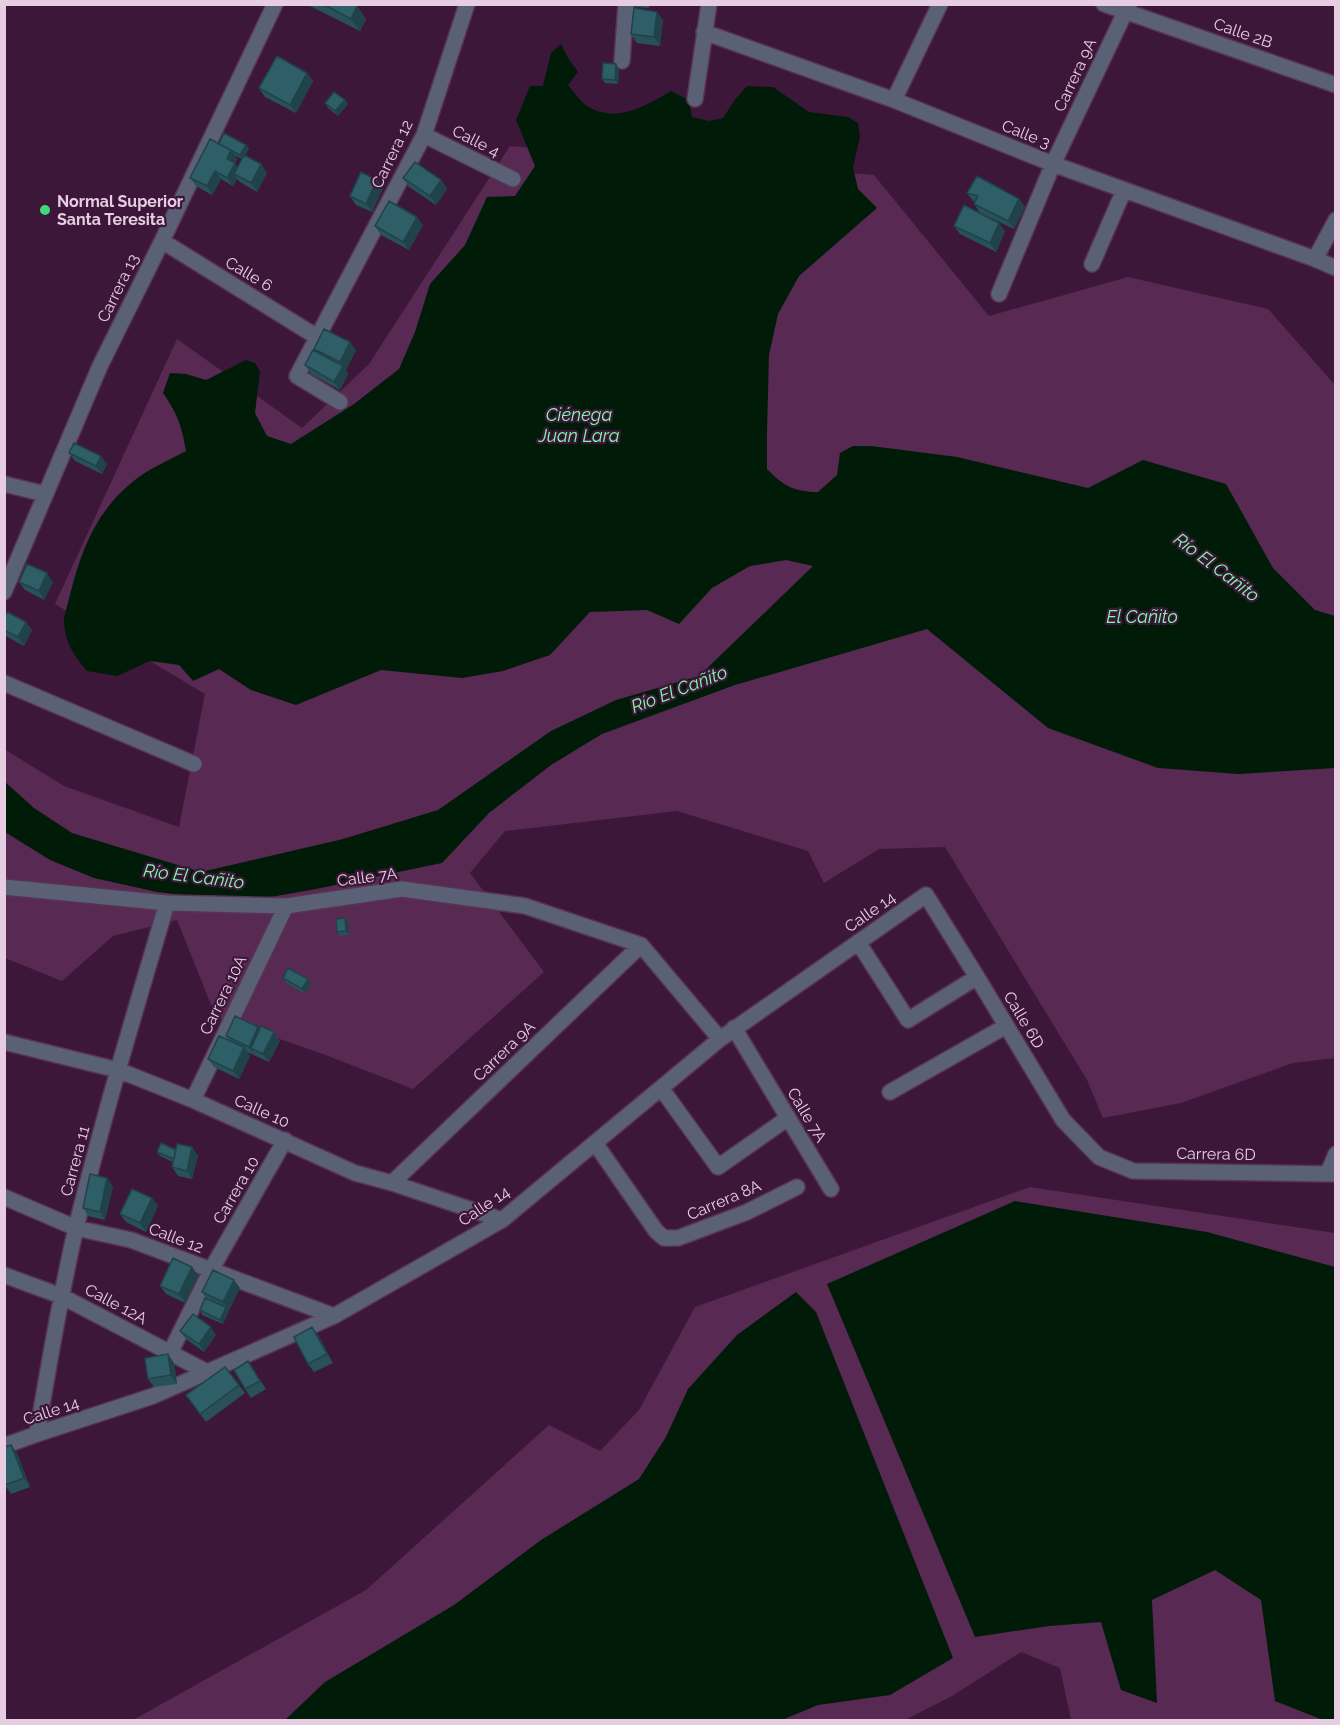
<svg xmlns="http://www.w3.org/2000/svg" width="1340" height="1725" font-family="Raleway,sans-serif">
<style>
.green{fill:#582952}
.water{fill:#001b07}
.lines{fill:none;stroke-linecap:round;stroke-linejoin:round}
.minor-casing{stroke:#583454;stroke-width:18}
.minor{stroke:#5a6176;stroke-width:15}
.wall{fill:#285159;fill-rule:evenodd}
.shaded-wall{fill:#204249}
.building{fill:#2e5e68;stroke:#204249;stroke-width:1.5}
.poi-dot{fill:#42d77b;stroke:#3d1739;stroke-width:2}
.labels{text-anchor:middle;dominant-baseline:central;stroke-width:4.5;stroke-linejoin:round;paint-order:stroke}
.street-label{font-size:16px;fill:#e6cde2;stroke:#3d1739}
.poi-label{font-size:16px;font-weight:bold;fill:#e6cde2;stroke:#3d1739;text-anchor:start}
.water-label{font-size:18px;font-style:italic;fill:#7dfda6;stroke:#3d1739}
</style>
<rect width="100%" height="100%" fill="#3d1739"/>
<path class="green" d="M510,146L874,175L989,316L1128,277L1268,309L1335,385V1058L1293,1063L1181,1103L1103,1118L1087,1080L945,847L879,849L824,883L808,851L677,811L505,831L470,873L544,972L413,1089L323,1054L216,1017L177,920L113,936L62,981L5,958L4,749L64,786L179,827L205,694L55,604L177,339L302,428L369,364Z
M1030,1187L1335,1233V1720H1071L1060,1668L1021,1652L952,1696L905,1720H133L366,1590L549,1425L600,1451L639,1410L695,1307Z"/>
<path class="water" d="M561,44L568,58L578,72L568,85C574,92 580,101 587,106C615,124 646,106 671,91L689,100L692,117L709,121L723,118L734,101L747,86L773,87L809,112L848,117L858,123L860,137L853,167L858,189L877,208L799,276L778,314L769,355L767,432V469C783,486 795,492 818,492L837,475L840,453L853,446H871L957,457L1088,488L1143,460L1226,484L1273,568L1315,610L1335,616V768L1238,774L1158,768L1048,728L927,629L735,685L602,734L551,765L489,813L442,863L316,889L265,898L217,899L157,892L94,878L50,860L5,832L4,781L34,808L72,833L201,872L343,839L438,810L551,731L616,700L699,676L813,566L786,560L750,566L712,588L679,624L647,610L590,612L550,655L503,671L462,678L381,670L296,705L251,690L219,669L193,681L179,665L150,661L117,676L87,671C75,656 65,644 64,622C64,614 68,604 70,595C81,551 95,514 130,484C146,470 167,461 186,451C182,426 177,413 163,393L170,373L186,374L206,380L246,360L255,363L260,371L255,413L267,436L291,444L354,404L399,369L415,332L430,284L465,245L487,197L515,196L535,166L516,120L530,86H543L551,53Z
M1015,1201L1207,1232L1335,1267V1720H1323L1275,1701L1261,1600L1215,1570L1152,1600L1157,1703L1121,1690L1101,1622L1049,1626L975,1637L827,1284Z
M796,1292L816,1312L953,1658L890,1695L818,1705L782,1720H285L325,1682L454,1605L541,1540L639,1479L666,1437L688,1389L737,1335Z"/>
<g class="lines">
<g class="minor-casing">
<path id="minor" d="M1104,4L1336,85
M704,32L894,100L1053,164L1315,259L1336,268
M622,61L626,4
M695,99L709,4
M894,100L940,4
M424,135L513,179
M162,241L317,337
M1315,259L1336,220
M1092,264L1124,190
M999,294L1053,164L1129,4
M340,402L297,376L424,135L467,4
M4,484L45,494
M4,592L100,366L162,241L275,4
M4,683L194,764
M4,887L167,903L286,906L402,889L525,906L641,945L720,1039
M858,942L908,1020L977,977
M734,1028L831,1189
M4,1042L118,1070L193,1100L355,1173L392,1183L502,1220
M661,1088L718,1167L788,1118
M890,1092L1006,1026
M193,1100L286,906
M595,1143L656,1231L664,1238H678L747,1212L797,1187
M1328,1173L1336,1154
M392,1183L641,945
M4,1197L76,1228L131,1240L334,1316
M4,1275L61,1296L207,1372
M170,1353L211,1270L285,1140
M37,1434C49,1365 60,1296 76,1228C103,1118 135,1011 167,903
M4,1446L37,1434L153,1396L334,1316L502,1220L720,1039L926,895L977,977L1063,1120L1099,1157L1133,1171L1336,1174"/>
</g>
<use href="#minor" class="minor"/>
</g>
<path class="wall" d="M306,4H353L357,6L366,19L360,31Z
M634,4H649V8L636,7Z
M663,20L660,46L637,43L631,34Z
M616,64L619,69L618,84L605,83L602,79Z
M307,73L313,81L296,113L265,97L259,88Z
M345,100L348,104L338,116L328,108L325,103Z
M219,144L246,145L249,149L245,155L261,164L267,173L257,192L240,182L237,179L233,186L221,179L212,195L196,186L190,178ZM234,155L242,159L238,167L235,163L237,159Z
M403,178L441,180L447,189L436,205L409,187Z
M377,180L383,188L372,212L356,205L350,196Z
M967,193L1019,199L1025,207L1014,229L980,213L974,204L975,202L973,201Z
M423,225L409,250L381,235L375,226Z
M954,226L1005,231L996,252L960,234Z
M314,349L356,350L346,370H345L348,374L340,390L311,374L305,365L316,351Z
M69,453L107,464L102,474L75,461Z
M19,582H53L44,600L25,590Z
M4,617L26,622L32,630L24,646L4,635Z
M348,922L349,935L340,936L337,932Z
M283,978L308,979L311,983L305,994L286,983Z
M260,1029L280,1041L269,1062L247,1052L250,1056L239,1079L214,1067L208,1059L229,1040L226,1036Z
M192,1147L198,1156L192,1179L178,1176L172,1167L173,1162L160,1156L157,1152Z
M113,1186L105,1220L88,1216L83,1208Z
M152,1198L158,1206L146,1232L126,1222L120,1214Z
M192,1267L198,1275L185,1303L166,1294L160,1286Z
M240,1288L229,1310H228L229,1311L223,1324L202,1315L200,1310L207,1299L202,1292Z
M180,1331L216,1335L204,1352L186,1339Z
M318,1335L333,1363L314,1372L308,1364Z
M174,1363L177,1384L154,1387L148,1379Z
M225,1367L245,1393L206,1422L186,1395Z
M254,1370L266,1389L251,1398L245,1389Z
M11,1445L17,1453L30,1487L11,1494L4,1484Z"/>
<path class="shaded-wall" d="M357,6L366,19L360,31L351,19Z
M657,12L663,20L660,46L654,37Z
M616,64L619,69L618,84L615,80Z
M307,73L313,81L296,113L290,105Z
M345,100L348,104L338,116L335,111Z
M246,145L249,149L243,160L240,155Z
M231,150L237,159L233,167L227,159Z
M235,163L241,172L234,174L237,179L233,186L227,178Z
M261,164L267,173L257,192L251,183Z
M215,171L221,179L212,195L207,186Z
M377,180L383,188L372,212L366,204Z
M441,180L447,189L436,205L430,196Z
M1019,199L1025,207L1014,229L1008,221Z
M417,217L423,225L409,250L403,242Z
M999,223L1005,231L996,252L990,243Z
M350,342L356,350L346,370L340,362Z
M343,366L348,374L340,390L334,382Z
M101,456L107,464L102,474L96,466Z
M47,573L53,582L44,600L39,591Z
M26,622L32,630L24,646L18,637Z
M345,918L348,922L349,935L346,931Z
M308,979L311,983L305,994L302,989Z
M258,1027L264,1036L251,1048L255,1056L249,1047Z
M274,1032L280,1041L269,1062L263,1054Z
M244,1047L250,1056L239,1079L233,1071Z
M192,1147L198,1156L192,1179L187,1171Z
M107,1178L113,1186L105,1220L100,1212Z
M152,1198L158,1206L146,1232L140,1223Z
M192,1267L198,1275L185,1303L179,1294Z
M234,1280L240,1288L229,1310L223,1302Z
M226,1307L229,1311L223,1324L220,1320Z
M211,1327L216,1335L204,1352L199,1344Z
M312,1327L318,1335L333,1363L327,1354Z
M168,1354L174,1363L177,1384L171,1375Z
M11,1445L17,1453L30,1487L24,1478Z"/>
<path class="building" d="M323,4H353L357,6L351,19Z
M634,8L657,12L654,37L631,34Z
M277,56L307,73L290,105L259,88Z
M603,63L616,64L615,80L602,79Z
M334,92L345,100L335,111L325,103Z
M224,133L246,145L240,155L219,144Z
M210,139L231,150L227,159L235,163L227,178L215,171L207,186L190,178Z
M244,155L261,164L251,183L234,174Z
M415,162L441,180L430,196L403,178Z
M361,172L377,180L366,204L350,196Z
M977,176L1019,199L1008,221L974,204L978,196L967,193Z
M389,201L417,217L403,242L375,226Z
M964,205L999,223L990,243L954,226Z
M324,329L350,342L340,362L314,349Z
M313,350L343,366L334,382L305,365Z
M74,443L101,456L96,466L69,453Z
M27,564L47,573L39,591L19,582Z
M7,612L26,622L18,637L4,630V617Z
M345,918L346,931L337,932L336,919Z
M288,968L308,979L302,989L283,978Z
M235,1016L258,1027L249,1047L226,1036Z
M261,1026L274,1032L263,1054L251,1048Z
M219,1036L244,1047L233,1071L208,1059Z
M161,1143L176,1150L174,1159L157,1152Z
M177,1144L192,1147L187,1171L172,1167Z
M90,1174L107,1178L100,1212L83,1208Z
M132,1189L152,1198L140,1223L120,1214Z
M173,1258L192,1267L179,1294L160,1286Z
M213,1270L234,1280L223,1302L202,1292Z
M205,1298L226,1307L220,1320L200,1310Z
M193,1314L211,1327L199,1344L180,1331Z
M312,1327L327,1354L308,1364L294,1337Z
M168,1354L171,1375L148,1379L145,1358Z
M248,1361L260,1381L245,1389L234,1370Z
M225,1367L239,1385L200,1414L186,1395Z
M11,1445L24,1478L5,1485L4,1447Z"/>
<circle class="poi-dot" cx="45" cy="210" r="6"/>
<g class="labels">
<g class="street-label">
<text transform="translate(1243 33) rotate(19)">Calle 2B</text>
<text transform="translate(1075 75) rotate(-65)">Carrera 9A</text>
<text transform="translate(1026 134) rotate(22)">Calle 3</text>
<text transform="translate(476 141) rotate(27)">Calle 4</text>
<text transform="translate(392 154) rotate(-64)">Carrera 12</text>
<text transform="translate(249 274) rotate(31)">Calle 6</text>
<text transform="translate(118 288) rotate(-64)">Carrera 13</text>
<text transform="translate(367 877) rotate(-7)">Calle 7A</text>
<text transform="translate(870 912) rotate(-35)">Calle 14</text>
<text transform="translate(223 995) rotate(-64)">Carrera 10A</text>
<text transform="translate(1024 1020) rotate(59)">Calle 6D</text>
<text transform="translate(504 1051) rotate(-44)">Carrera 9A</text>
<text transform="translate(262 1111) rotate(24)">Calle 10</text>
<text transform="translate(807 1115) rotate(59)">Calle 7A</text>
<text transform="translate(1216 1154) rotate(1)">Carrera 6D</text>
<text transform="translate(75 1161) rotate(-75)">Carrera 11</text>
<text transform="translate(236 1190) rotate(-60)">Carrera 10</text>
<text transform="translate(724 1200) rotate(-23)">Carrera 8A</text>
<text transform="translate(484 1206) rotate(-34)">Calle 14</text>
<text transform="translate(176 1238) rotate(21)">Calle 12</text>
<text transform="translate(116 1304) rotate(28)">Calle 12A</text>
<text transform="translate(51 1411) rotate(-18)">Calle 14</text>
</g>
<g class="poi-label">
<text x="57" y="201">Normal Superior<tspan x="57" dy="18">Santa Teresita</tspan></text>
</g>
<g class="water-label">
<text x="579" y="414">Ciénega<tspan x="579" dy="21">Juan Lara</tspan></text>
<text transform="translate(1217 567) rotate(37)">Río El Cañito</text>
<text x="1142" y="616">El Cañito</text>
<text transform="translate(679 689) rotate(-21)">Río El Cañito</text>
<text transform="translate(194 876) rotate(7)">Río El Cañito</text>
</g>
</g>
<rect width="1340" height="1725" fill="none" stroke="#e6cde2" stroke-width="12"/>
</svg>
